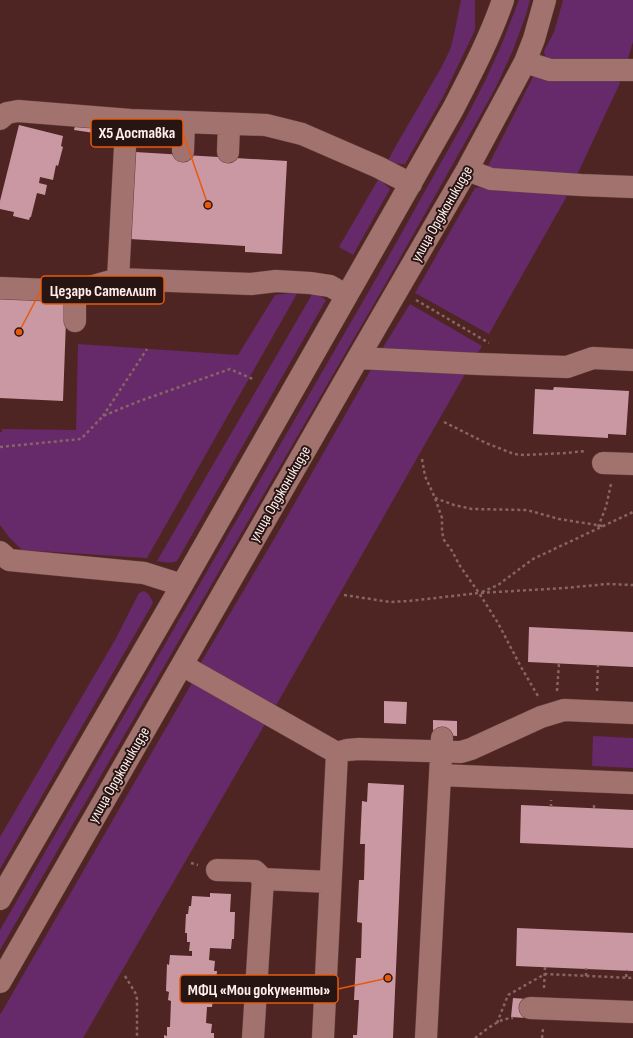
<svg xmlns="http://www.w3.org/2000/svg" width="633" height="1038" font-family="'Sofia Sans Condensed',sans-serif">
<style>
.green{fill:#662a6a}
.building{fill:#ca98a2}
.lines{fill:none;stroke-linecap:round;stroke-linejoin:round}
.minor-casing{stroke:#634241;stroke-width:23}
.path{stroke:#866562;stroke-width:2.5;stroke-dasharray:3 3;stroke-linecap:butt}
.minor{stroke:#a2726e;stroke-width:22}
.labels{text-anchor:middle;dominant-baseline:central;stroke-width:4;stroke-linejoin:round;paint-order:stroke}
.street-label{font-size:15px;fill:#ffeeec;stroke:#271513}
.leader{fill:none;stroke:#e8590c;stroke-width:1.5}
.callout-dot{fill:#e8590c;stroke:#271513;stroke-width:1.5}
.callout{fill:#271513;stroke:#e8590c;stroke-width:1.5}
.callout-label{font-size:16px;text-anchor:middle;font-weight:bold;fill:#ffeeec}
</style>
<rect width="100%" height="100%" fill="#4e2522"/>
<path class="green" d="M461,0H475V30L443,97L405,164L387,163L394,149L441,68L448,54L451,47L455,30Z
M519,0H530L526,15L513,50L496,87L476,123L386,283L0,950V930L377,277L425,191L466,118L485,81L501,46Z
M563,0H633V42L627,62L546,60L544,51L554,32Z
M539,75L615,76L620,83L577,175L494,170L488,166L533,77Z
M379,178L390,189L353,255L339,247Z
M489,186L572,187L489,334L415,293L475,188Z
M314,291L326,300L177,561C170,564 164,562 157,561Z
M298,292L147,558L22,550L9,537L0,525V432H2V429L76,430L78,344L238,355L275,295Z
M410,304L482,346L476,356L382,349Z
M373,366L469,367L274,709L200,664L280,529Z
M144,591C149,594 151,597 153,603L0,869V837L115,640L139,593Z
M192,683L265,724L83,1038H0V1015Z
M593,736L633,738V768L592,766Z"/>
<path class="building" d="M76,121L102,125L101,134L74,130Z
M19,125L63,136L61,146L63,147L58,166L56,165L53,180L40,177L39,183L47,185L45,195L37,193L31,217H30L29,220L13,216L14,212L0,209V201Z
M135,152L287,161L282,254L245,252V246L130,239Z
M0,291L67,294L63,401L0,398Z
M554,387L629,391L626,435L608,434V438L533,434L535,389L553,390Z
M529,627L633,632V667L528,662Z
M384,701L407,702L406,724L384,723Z
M433,720L457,721V736L433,734Z
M368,783L404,785L393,1038H353V1035H357L359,1000H354L356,958H361L362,923L357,922L359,880H364L365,844H360L362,801L367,802Z
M521,805L633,810V848L520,843Z
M210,893L231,894L230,912H235L234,939H232L231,949L210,948L209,960L215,961L214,971H217L215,998H213L212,1007H207L206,1023L212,1024L211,1033H214V1038H164V1035L167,1036V1027H170L171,1001L168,1000L169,992L166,991L167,964L169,965L170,955L192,956V951H189L190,942H187V933H185L186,914H188L189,906H191L192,896L210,897Z
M517,928L633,933V971L516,966Z
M513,998L527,999L526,1018L511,1017Z"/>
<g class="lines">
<g class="minor-casing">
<path id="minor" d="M525,62L550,70H633
M0,119L7,113L18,111L130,120
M183,151L184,122
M228,152L229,124
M467,170L491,179L581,185L633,187
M118,279L125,147L130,120L266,125L302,134L378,167L411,184
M0,288L75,291L118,279L251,284L276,281L310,283L330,286L346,295
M75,291V321
M358,358L479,364L567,367L593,358L633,360
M603,463L633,464
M0,552L9,560L144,573L182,585
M182,665L337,753L347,750L359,749L461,752L471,749L541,717L564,710L633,713
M440,775L633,783
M217,870L255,871L263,879L253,1038
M263,879L330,882
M0,899L182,585L453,109C471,74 490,38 503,0
M0,982L358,358L467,170L525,62L534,39L545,0
M530,1008L633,1012
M323,1038L337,753
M426,1038L442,738"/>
</g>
<path class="path" d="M416,300L489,343
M103,416L147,349
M444,422L486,443L514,454L524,455L566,453L586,451
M0,447L81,439L103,416L137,402L230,369L255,380
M422,459L425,476L435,498L442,518V532L444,540L452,551L460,566L479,593L498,623L521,667L538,696
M435,498L454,505L472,509L527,510L559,519L603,526
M598,527L606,507L611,484
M482,592L498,585L533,559L633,512
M344,595L390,602L409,601L479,593L565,588L607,584L633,585
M557,691L559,663
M597,691L598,665
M551,807V800
M594,808V802
M191,863L198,865
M125,976L136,994L137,999V1038
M586,976V968
M626,977L627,970
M216,984L237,985
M544,988L545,967
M497,1023L508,995L545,974L633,978
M475,1038C486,1030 499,1018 513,1018
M542,1038L543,1029"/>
<use href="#minor" class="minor"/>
</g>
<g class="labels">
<g class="street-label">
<text transform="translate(442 214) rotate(-60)">улица Орджоникидзе</text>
<text transform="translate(280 494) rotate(-60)">улица Орджоникидзе</text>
<text transform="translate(119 775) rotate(-60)">улица Орджоникидзе</text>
</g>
</g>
<path class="leader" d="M208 205L183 133M19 332L41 290M388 978L338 989"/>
<g class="callout-dot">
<circle cx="208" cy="205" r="4"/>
<circle cx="19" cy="332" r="4"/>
<circle cx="388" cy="978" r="4"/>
</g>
<g class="callout">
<rect x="91" y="119" width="92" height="28" rx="4"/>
<rect x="41" y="276" width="123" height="28" rx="4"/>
<rect x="180" y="975" width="158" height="28" rx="4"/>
</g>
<g class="callout-label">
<text x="137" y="138">X5 Доставка</text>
<text x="103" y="296">Цезарь Сателлит</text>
<text x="259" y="995">МФЦ «Мои документы»</text>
</g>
</svg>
